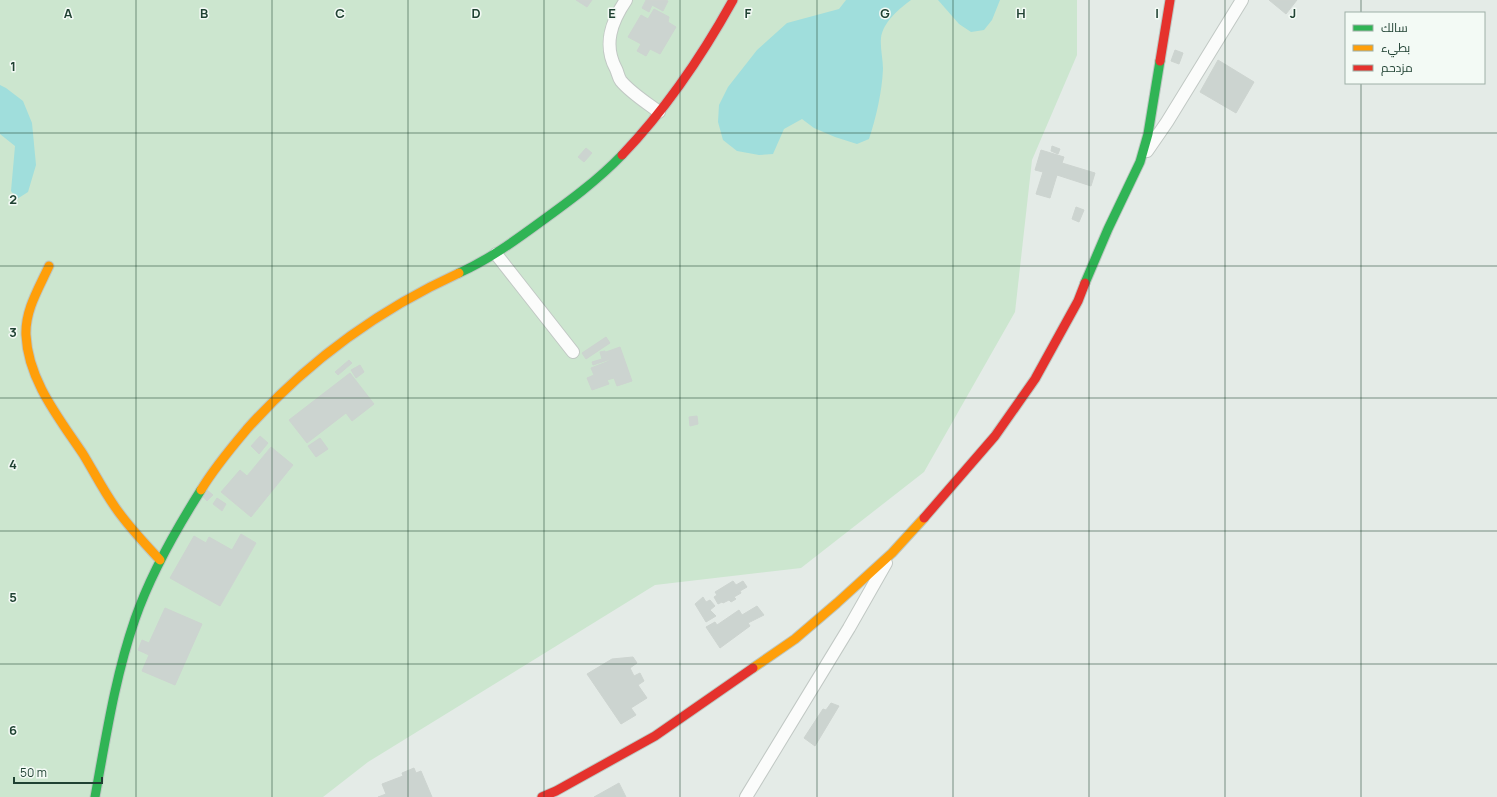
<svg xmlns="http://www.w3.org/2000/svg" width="1497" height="797" font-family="Manrope,Cairo,sans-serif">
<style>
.green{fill:#cce6cf}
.water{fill:#a0dedc}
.building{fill:#ccd4d0;stroke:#cdd4d0}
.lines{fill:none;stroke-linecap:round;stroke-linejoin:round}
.street-casing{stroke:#c1c8c4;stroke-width:14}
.fast-casing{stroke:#bdc7c2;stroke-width:11}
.slow-casing{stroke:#bdc7c2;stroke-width:11}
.jam-casing{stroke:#bdc7c2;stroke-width:11}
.street{stroke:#fbfcfb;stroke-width:12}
.fast{stroke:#30b455;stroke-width:9}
.slow{stroke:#ff9f0a;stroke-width:9}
.jam{stroke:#e5322d;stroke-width:9}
.grid{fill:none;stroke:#1f4132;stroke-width:1;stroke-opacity:0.55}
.grid-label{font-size:13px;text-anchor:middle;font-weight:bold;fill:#1f4132;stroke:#f3faf5;stroke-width:3;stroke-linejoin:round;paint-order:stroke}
</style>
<rect width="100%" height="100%" fill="#e4ebe7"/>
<path class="green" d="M0,0H1077V55L1032,160L1015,312L924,472L801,568L655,585L368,762L323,797H0Z"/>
<path class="water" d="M846,0H911C899,9 883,22 881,38C880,48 883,59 883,69C882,92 876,118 869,139L857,144L835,137L814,128L802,119L784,129L773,154L759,155L737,151L723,140L718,122L719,105L728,87L757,50L787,23L839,9Z
M938,0H1000L992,20L984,30L971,32L959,24Z
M0,85L6,88L23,101L32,123L36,165L28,192L17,199L11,191L15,146L0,134Z"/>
<path class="building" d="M576,0H592L587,7Z
M646,0H666L668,1L663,11L652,5L649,12L642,8Z
M1269,0H1297L1286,14Z
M654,9L669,17L668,22L676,27L660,54L650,49L646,56L637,51L641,44L628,37L641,15L648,19Z
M1175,50L1183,53L1179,64L1171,61Z
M1218,60L1254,82L1236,113L1200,92Z
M1052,146L1060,149L1058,154L1051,151Z
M586,148L592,153L584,162L578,157Z
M1041,150L1064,157L1062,163L1095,173L1091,186L1057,175L1050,198L1036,194L1043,172L1035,170Z
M1076,207L1084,210L1079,222L1072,219Z
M606,337L610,343L586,359L582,353Z
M620,347L632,381L617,386L614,378L607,380L609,384L592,390L587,378L594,375L591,368L609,361L606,352Z
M605,351L608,360L593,365L592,362L602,359L600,352Z
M349,360L352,363L338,375L335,372Z
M360,365L364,372L356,378L351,370Z
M350,373L374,404L352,421L346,413L307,443L289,420Z
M697,416L698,424L690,426L689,417Z
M260,436L268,443L259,454L251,446Z
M320,438L328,449L316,457L308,446Z
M271,447L293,465L251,517L221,492L240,470L247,476Z
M207,490L213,495L207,501L202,496Z
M217,498L226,504L222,511L213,504Z
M241,534L256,543L220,606L170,578L194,536L206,543L209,537L232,550Z
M733,581L736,585L743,581L747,587L740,591L741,593L734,597L736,599L731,602L729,600L723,603L722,602L718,604L714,597L717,595L715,592Z
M703,597L706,602L710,600L715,606L710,610L716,616L706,622L695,604Z
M757,606L764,615L748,623L750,626L720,648L706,627L715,622L717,625L739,610L742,615Z
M165,608L202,624L175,685L142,671L149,655L138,650L142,640L149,643Z
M633,657L637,663L630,668L634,676L640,673L644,681L638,685L647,698L631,708L636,715L621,724L587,674L612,659Z
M831,703L839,706L815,746L804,738L823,709L826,710Z
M414,768L416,773L421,771L432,797H378L386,794L382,784L403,776L402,773Z
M619,783L626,797H594Z"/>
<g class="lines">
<g class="street-casing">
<path id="street" d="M626,0C611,22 603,45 616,69C618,73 618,77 621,81C631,93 647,103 659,112
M1147,151L1167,122L1242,0
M496,254L573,352
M746,797L849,628L886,563"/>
</g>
<g class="fast-casing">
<path id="fast" d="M459,273C488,260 513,242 539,223C568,202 597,181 622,155
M1085,283L1108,229L1140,162L1148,134L1160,61
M95,797C106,737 115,677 135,619C151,573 175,531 201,490"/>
</g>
<g class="slow-casing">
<path id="slow" d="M49,266C39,288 25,310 26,335C28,380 59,418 83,454C94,472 103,490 115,507C128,526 144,543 160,560
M201,490C214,468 231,448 247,429C306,363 378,310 459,273
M753,668L795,639L837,603L892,553L924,518"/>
</g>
<g class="jam-casing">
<path id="jam" d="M1160,61L1170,0
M622,155C666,109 702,56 733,0
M924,518L995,436L1035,379L1078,301L1085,283
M542,797L556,791L655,736L753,668"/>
</g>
<use href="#street" class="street"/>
<use href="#fast" class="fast"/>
<use href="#slow" class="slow"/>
<use href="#jam" class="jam"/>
</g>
<path class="grid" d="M136,0V797M272,0V797M408,0V797M544,0V797M680,0V797M817,0V797M953,0V797M1089,0V797M1225,0V797M1361,0V13M1361,83V797M0,133H1497M0,266H1497M0,398H1497M0,531H1497M0,664H1497"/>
<g class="grid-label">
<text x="68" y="18">A</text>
<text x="204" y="18">B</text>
<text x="340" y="18">C</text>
<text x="476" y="18">D</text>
<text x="612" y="18">E</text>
<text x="748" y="18">F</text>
<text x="885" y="18">G</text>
<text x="1021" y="18">H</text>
<text x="1157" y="18">I</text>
<text x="1293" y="18">J</text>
<text x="13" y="71">1</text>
<text x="13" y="204">2</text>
<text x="13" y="337">3</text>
<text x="13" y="469">4</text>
<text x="13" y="602">5</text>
<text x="13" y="735">6</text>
</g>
<rect x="1345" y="12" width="140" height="72" fill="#f3faf5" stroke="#9eb0a7"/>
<rect x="1353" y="25" width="20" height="6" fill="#30b455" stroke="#9eb0a7"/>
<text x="1381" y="32" font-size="12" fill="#1f4132">سالك</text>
<rect x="1353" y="45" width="20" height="6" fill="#ff9f0a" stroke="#9eb0a7"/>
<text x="1381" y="52" font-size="12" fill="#1f4132">بطيء</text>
<rect x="1353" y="65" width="20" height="6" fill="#e5322d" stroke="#9eb0a7"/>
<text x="1381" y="72" font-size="12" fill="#1f4132">مزدحم</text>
<path d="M14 777v6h88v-6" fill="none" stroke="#1f4132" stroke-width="2"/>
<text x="20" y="777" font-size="12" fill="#1f4132" stroke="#f3faf5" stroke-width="3" paint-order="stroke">50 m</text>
</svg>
